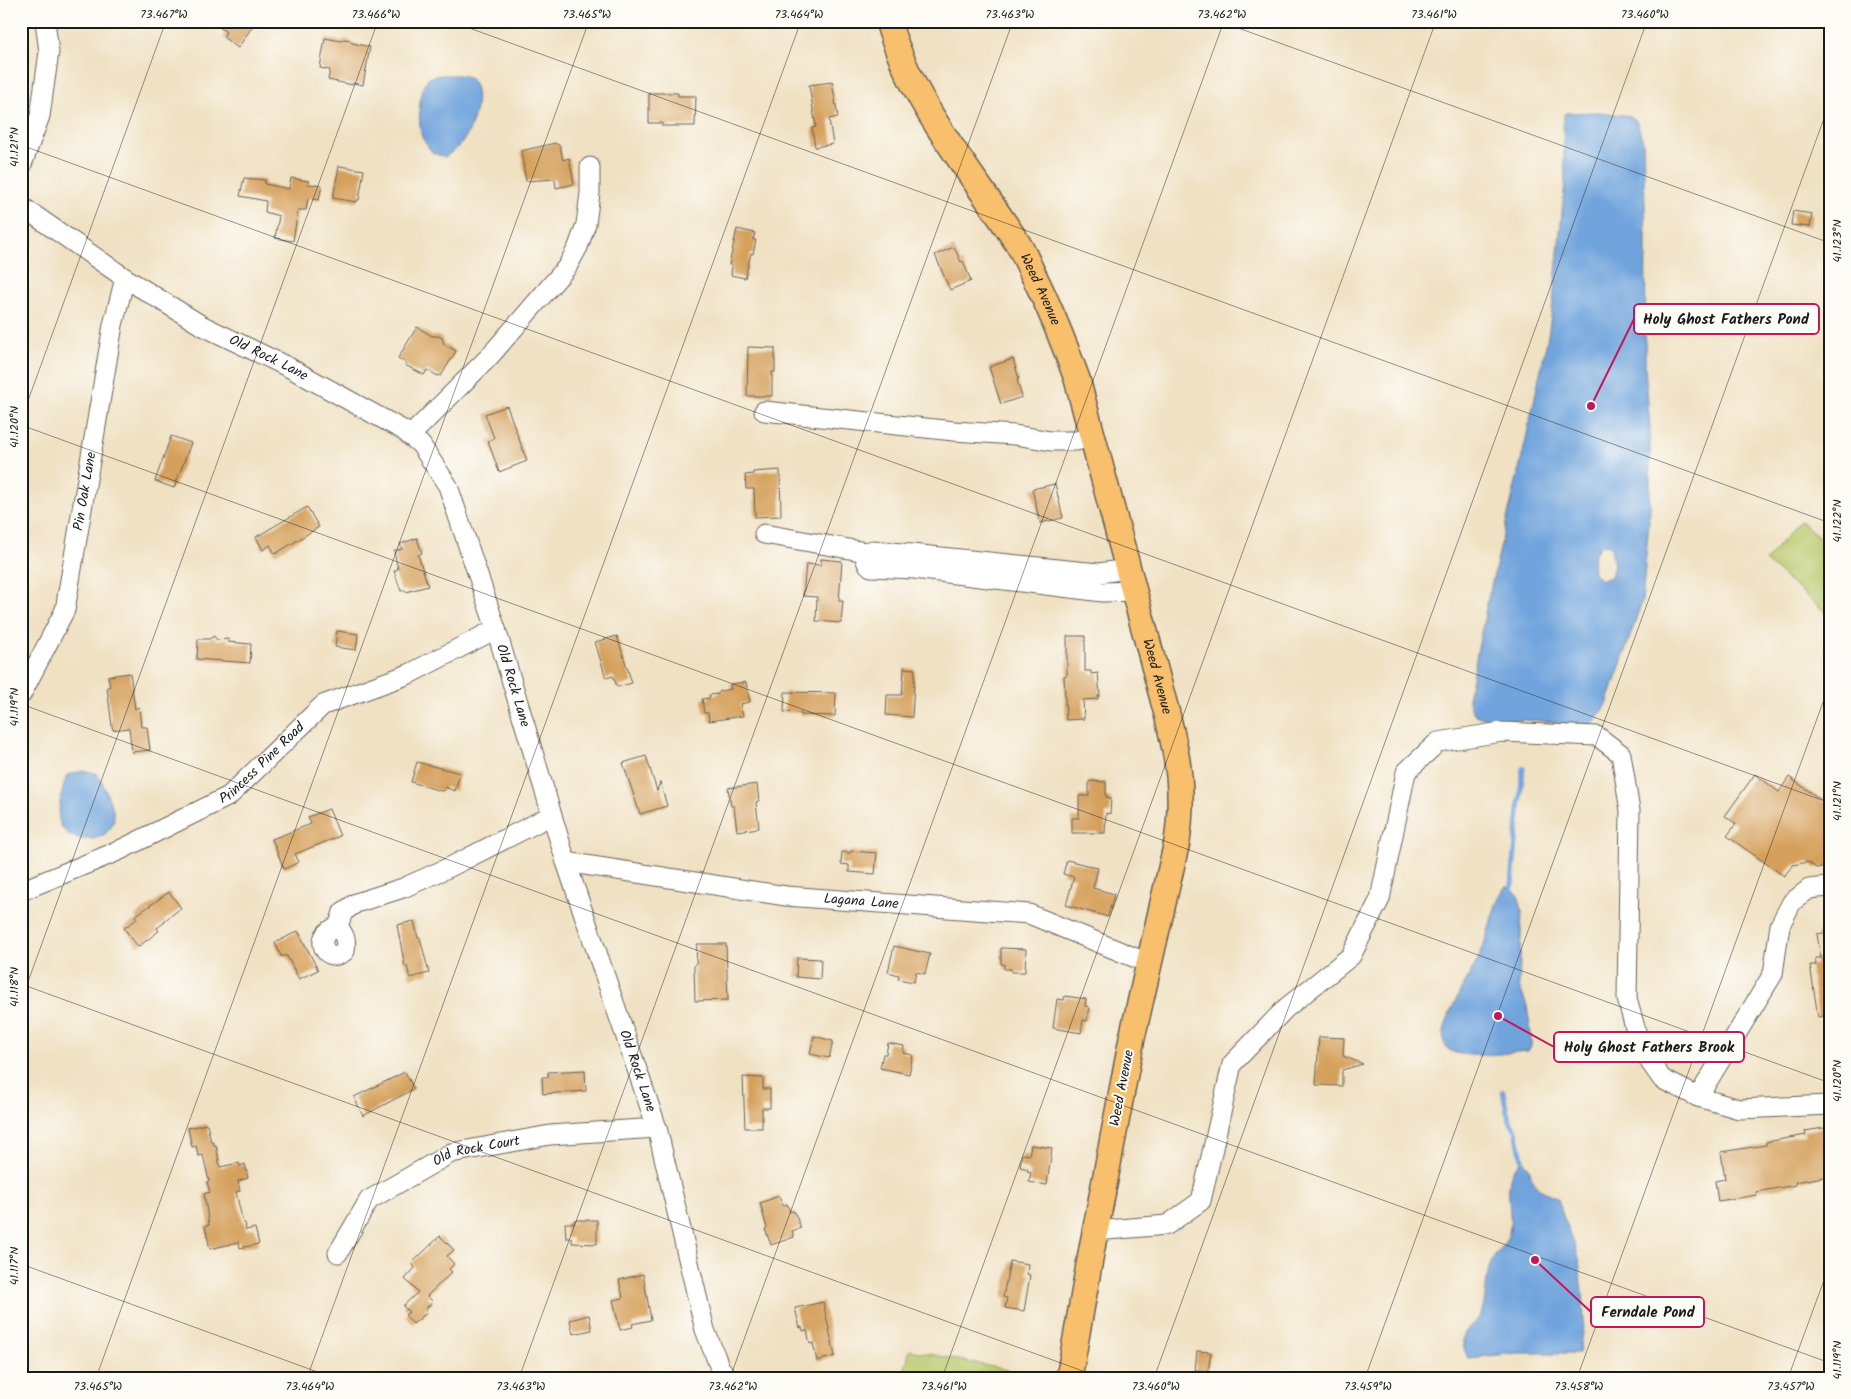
<svg xmlns="http://www.w3.org/2000/svg" width="1851" height="1399" font-family="Kalam,sans-serif">
<style>
.green{fill:#b8c76a;stroke:#6a7243}
.water{fill:#71a4dd;stroke:#46607c;fill-rule:evenodd}
.lines{fill:none;stroke-linecap:round;stroke-linejoin:round}
.stream{stroke:#71a4dd;stroke-width:5}
.building{fill:#d5a05c}
.minor-casing{stroke:#666156;stroke-width:21}
.major-casing{stroke:#666156;stroke-width:28}
.minor{stroke:#fff;stroke-width:19}
.major{stroke:#f8bf6c;stroke-width:25}
.ticks{fill:none;stroke:#1c1c1c;stroke-width:1;stroke-opacity:0.45}
.labels{text-anchor:middle;dominant-baseline:central;stroke-width:4;stroke-linejoin:round;paint-order:stroke}
.street-label{font-size:14px;fill:#1c1c1c;stroke:#fdfcf7}
.leader{fill:none;stroke:#c2185b;stroke-width:2}
.callout-dot{fill:#c2185b;stroke:#fdfcf7;stroke-width:2}
.callout{fill:#fdfcf7;stroke:#c2185b;stroke-width:2}
.callout-label{font-size:15px;text-anchor:middle;font-weight:bold;fill:#1c1c1c}
.neatline{fill:none;stroke:#1c1c1c;stroke-width:2}
.ticks-label{font-size:12px;text-anchor:middle;fill:#1c1c1c}
</style>
<rect width="100%" height="100%" fill="#fdfcf7"/>
<filter id="ink" filterUnits="userSpaceOnUse"><feTurbulence type="fractalNoise" baseFrequency=".02" numOctaves="2"/><feDisplacementMap in="SourceGraphic" scale="10" xChannelSelector="R" yChannelSelector="G"/><feConvolveMatrix kernelMatrix="1 2 1 2 8 2 1 2 1" color-interpolation-filters="sRGB"/></filter>
<filter id="wash" filterUnits="userSpaceOnUse"><feTurbulence type="fractalNoise" baseFrequency=".0096" numOctaves="4" result="noise"/><feDisplacementMap in="SourceGraphic" scale="20" xChannelSelector="R" yChannelSelector="G"/><feGaussianBlur stdDeviation="1.12" result="paint"/><feColorMatrix in="noise" values="0 0 0 0 0 0 0 0 0 0 0 0 0 0 0 0 0 1.4 0 .05"/><feComposite in="paint" operator="in"/></filter>
<g filter="url(#wash)">
<rect width="100%" height="100%" fill="#f0e1c3"/>
<path class="green" d="M1800,521L1830,546V616L1765,561Z
M910,1350L1047,1378H902Z"/>
<path class="water" d="M454,75C459,75 465,75 469,78C484,89 474,125 465,138C460,146 453,152 445,157L433,153C429,148 425,143 422,137C418,125 418,89 427,80C434,74 446,75 454,75Z
M1600,112L1631,116L1637,122L1643,142L1646,238L1645,367L1650,427V510L1642,601L1607,705L1593,724C1571,725 1549,721 1527,720C1512,719 1489,723 1476,715C1471,712 1470,704 1468,698L1488,599L1524,448L1548,336L1553,303L1565,182L1563,119L1565,113ZM1604,544L1609,545L1611,547L1614,565L1611,577L1601,580L1594,573C1593,560 1592,551 1604,544Z
M82,771L96,773C102,780 105,788 108,797C111,804 116,815 113,823C106,844 69,845 60,824C56,813 63,786 67,775Z
M1505,887H1510C1519,893 1520,901 1522,911L1519,986L1527,1006L1531,1034V1046L1528,1051C1510,1052 1463,1061 1448,1049C1430,1034 1473,972 1480,955C1490,933 1491,908 1505,887Z
M1521,1162C1533,1165 1528,1175 1535,1184C1540,1192 1551,1193 1558,1199L1561,1210L1575,1246L1579,1258L1584,1318L1579,1353H1517L1468,1358C1453,1326 1475,1332 1482,1311C1487,1297 1485,1280 1490,1265C1493,1254 1504,1247 1508,1236C1516,1212 1498,1179 1521,1162Z"/>
<g class="lines">
<path class="stream" d="M1511,894L1523,768
M1503,1091L1507,1112L1511,1123L1516,1130L1524,1169"/>
</g>
<g id="blocks">
<path class="building" d="M211,21H256L238,48L223,37L226,32Z
M325,38L341,41L344,39L350,40L352,43L370,47L363,85L353,83V85L328,80L330,70L320,68Z
M832,82L838,117L829,119L833,144L815,147L812,128L816,127L809,85Z
M649,93H678V96H696L695,126H662V123H649Z
M555,143L560,146L563,160L569,158L574,184L556,188L555,179L526,181L521,151Z
M339,166L364,170L359,200H357L356,202L333,198Z
M244,178L265,180V184L289,189L291,178L309,181L308,184L322,185L319,200L308,198L306,210H298L293,241L275,238L279,216L265,212L266,201L240,196Z
M1793,211L1812,214L1810,227L1791,225Z
M737,229L755,233L753,240H756L753,254L751,253L745,278L731,275L732,265H729Z
M954,247L961,262L963,261L971,281L950,290L935,255Z
M417,327L432,336H438L442,338L444,344L456,351L441,376L439,375L438,376L427,370L424,375L405,365L406,363L398,358Z
M748,347L775,348V372H772V396H747Z
M1013,359L1019,379L1017,380L1022,397L1001,404L989,367Z
M507,406L527,461L499,472L488,441L494,438L485,414Z
M171,436L191,443L174,488L155,481Z
M780,470L781,516L755,517L754,489H746L745,475L753,474V472Z
M1055,484L1063,518L1040,523L1032,489Z
M307,507L319,527L275,554L270,545L263,550L256,537Z
M417,538L422,553L418,555L428,586L406,592L405,590L401,591L394,571L398,569L394,551L402,549L400,544Z
M821,559L842,561L839,601H843L841,623L816,621L817,597L803,596L806,564L821,565Z
M337,631L358,634L356,650L335,647Z
M214,636L217,640L228,639V642L251,644L250,663L197,659L198,639H209Z
M617,636L632,683L617,687L613,676L606,678L595,642Z
M1067,636H1085V671H1091V674L1098,673L1100,696H1098V699L1083,700L1084,719L1066,720L1064,676L1067,675Z
M904,668L915,669L912,717L886,715L887,695H902Z
M130,673L135,709L139,707L141,727H147L150,750L132,752L129,728L113,730L112,726L107,687H110L108,676Z
M746,682L750,702L740,704L743,716L709,721L708,713H704L702,699L710,698L709,695L718,694L720,691L731,689L730,684Z
M785,692L836,693L835,716L801,715V713L784,712Z
M646,756L657,791L660,782L667,806L640,814L623,763Z
M417,762L460,773L455,791L445,787L444,791H441L411,782Z
M1755,774L1779,792L1789,777L1830,806V866L1816,868L1808,862L1793,865L1784,876L1727,836L1736,824L1725,816Z
M1089,781L1106,782V797L1111,798L1110,814L1106,813L1105,833H1072V818H1079V796H1089Z
M757,784L759,801L756,802L759,828L737,831L734,806H731L728,788Z
M329,809L340,836L295,854L299,862L284,869L272,839L311,824L308,817Z
M851,851L877,853L875,874L849,872V865L841,864L842,852L850,853Z
M1067,860L1098,868L1093,888L1114,894L1108,917L1066,905L1074,877L1063,874Z
M169,892L181,908L164,921L165,922L157,928L159,931L138,947L124,928L137,919L135,916Z
M414,921L418,938H420L429,973L410,978L407,966L405,967L397,925Z
M298,931L318,970L299,979L287,956H281L275,943Z
M1830,932V1015L1818,1017L1810,965H1816L1815,958H1821L1817,934Z
M697,944H726L728,1000L695,1001L694,967L696,963Z
M894,946L930,954L925,974L916,972L914,982L898,979L899,975L888,972Z
M1001,948L1026,949L1025,972H1011V969H1004V964H1001Z
M797,958L821,959L820,979L796,977Z
M1065,996L1086,999L1085,1006L1089,1007L1087,1021L1083,1020L1081,1033L1053,1028L1057,999L1064,1000Z
M814,1036L833,1041L829,1058L810,1054Z
M1319,1037L1344,1038L1343,1056L1363,1064L1342,1070V1086L1316,1085Z
M888,1043L904,1046L903,1053L913,1055L909,1074L880,1068L883,1054H886Z
M585,1070L586,1091L543,1094L542,1077H548V1072Z
M405,1072L414,1089L363,1116L354,1097Z
M743,1077L763,1078V1089H770V1108H762V1128H745Z
M207,1124L211,1142H213L214,1145H216L220,1167L239,1163L240,1166L245,1164L248,1178L238,1181L240,1191L236,1192L243,1223H245L246,1230L255,1228L259,1244L240,1248L239,1242L210,1249L205,1226L209,1225L204,1194L210,1192L207,1182L209,1181L203,1155L198,1156L196,1146L192,1147L188,1128Z
M1830,1127V1176L1795,1182L1796,1185L1756,1192L1757,1195L1718,1201L1715,1181L1725,1179L1721,1152L1766,1145V1142L1806,1135L1805,1131Z
M1031,1145L1052,1148L1047,1185L1029,1182L1031,1172L1027,1171L1028,1169L1020,1167L1022,1154L1029,1155Z
M779,1196L783,1206L787,1204L790,1212L794,1211L801,1228L792,1231L794,1237L771,1245L765,1229L767,1228L760,1203Z
M574,1220H597V1244L572,1243V1238H566L565,1223H574Z
M440,1236L454,1250L447,1256L454,1264L449,1269L452,1272L427,1296L433,1302L425,1309L428,1312L413,1324L405,1315L409,1312L403,1306L418,1292L405,1279L415,1268L412,1263Z
M1010,1261L1028,1264L1027,1274L1030,1275L1024,1311L1005,1308L1007,1298L1003,1297Z
M643,1274L651,1320L632,1324L633,1327L620,1330L613,1300L623,1298L619,1280Z
M823,1302L835,1356L817,1361L813,1343L810,1344L807,1330L803,1331L802,1327L800,1328L795,1308Z
M589,1315L592,1330L573,1334L570,1320Z
M1197,1351L1211,1352L1208,1371L1195,1370Z"/>
</g>
</g>
<g filter="url(#ink)">
<use href="#blocks" fill-opacity="0" stroke="#666156" stroke-width="1"/>
<g class="lines">
<g class="minor-casing">
<g id="minor">
<path d="M21,167L40,116L49,52L45,21"/>
<path id="s1" d="M21,206L125,278L201,325L290,368L403,430L421,445L448,486L496,629L566,862L657,1128L705,1330L720,1368L728,1378"/>
<path d="M764,411L954,431L1015,435L1051,441H1077L1092,435"/>
<path d="M410,436L489,357L567,267L578,247L586,224L590,193V167"/>
<path d="M764,534L866,552"/>
<path d="M1128,569L1099,573L1077,571L873,550L866,552C864,559 866,563 871,567L914,569L1103,592L1134,591"/>
<path id="s2" d="M21,695L65,610L113,325L125,278"/>
<path id="s3" d="M566,862L786,896L1029,914L1148,963"/>
<path id="s4" d="M21,891L118,851L229,796L323,705L409,674L496,629"/>
<path d="M338,927C345,935 347,941 345,951C326,967 310,934 338,927L343,912L356,903L403,888L450,867L552,815"/>
<path d="M1698,1097L1773,974L1780,925L1792,902L1809,889L1828,887"/>
<path d="M1095,1231L1167,1225L1201,1201L1232,1064L1286,1008L1351,956L1380,899L1406,772L1438,742L1502,732L1597,736L1621,754L1630,811L1627,999L1641,1049L1662,1079L1698,1097L1739,1109L1830,1105"/>
<path id="s5" d="M338,1253L369,1200L451,1153L550,1135L657,1128"/>
</g>
</g>
<g class="major-casing">
<g id="major">
<path id="s6" d="M888,21C912,105 972,172 1018,244C1024,253 1028,264 1033,274C1050,308 1064,343 1077,379L1167,714C1179,762 1184,792 1177,842L1132,1038L1092,1248L1069,1378"/>
</g>
</g>
<use href="#minor" class="minor"/>
<use href="#major" class="major"/>
</g>
</g>
<path class="ticks" d="M450,21L1830,523M1219,21L1830,243M21,145L1830,803M21,420L166,21M21,425L1830,1083M21,704L1830,1363M21,984L1102,1378M21,1001L378,21M21,1264L334,1378M96,1378L589,21M307,1378L801,21M519,1378L1013,21M730,1378L1224,21M942,1378L1436,21M1154,1378L1647,21M1365,1378L1830,102M1577,1378L1830,683M1788,1378L1830,1264"/>
<g class="labels">
<g class="street-label">
<text stroke="none"><textPath href="#s6" startOffset="310">Weed Avenue</textPath></text>
<text stroke="none"><textPath href="#s1" startOffset="291">Old Rock Lane</textPath></text>
<text stroke="none"><textPath href="#s2" startOffset="216">Pin Oak Lane</textPath></text>
<text stroke="none"><textPath href="#s6" startOffset="715">Weed Avenue</textPath></text>
<text stroke="none"><textPath href="#s1" startOffset="726">Old Rock Lane</textPath></text>
<text stroke="none"><textPath href="#s4" startOffset="275">Princess Pine Road</textPath></text>
<text stroke="none"><textPath href="#s3" startOffset="298">Lagana Lane</textPath></text>
<text stroke="none"><textPath href="#s1" startOffset="1131">Old Rock Lane</textPath></text>
<text transform="translate(1122 1088) rotate(-79)">Weed Avenue</text>
<text stroke="none"><textPath href="#s5" startOffset="181">Old Rock Court</textPath></text>
</g>
</g>
<path class="leader" d="M1591 406L1634 319M1498 1016L1554 1047M1535 1260L1591 1312"/>
<g class="callout-dot">
<circle cx="1591" cy="406" r="5"/>
<circle cx="1498" cy="1016" r="5"/>
<circle cx="1535" cy="1260" r="5"/>
</g>
<g class="callout">
<rect x="1634" y="304" width="185" height="30" rx="5"/>
<rect x="1554" y="1032" width="190" height="30" rx="5"/>
<rect x="1591" y="1297" width="113" height="30" rx="5"/>
</g>
<g class="callout-label">
<text x="1726" y="324">Holy Ghost Fathers Pond</text>
<text x="1649" y="1052">Holy Ghost Fathers Brook</text>
<text x="1648" y="1317">Ferndale Pond</text>
</g>
<rect width="1851" height="1399" fill="none" stroke="#fdfcf7" stroke-width="55"/>
<rect x="28" y="28" width="1796" height="1344" class="neatline"/>
<g class="ticks-label">
<text x="164" y="18">73.467°W</text>
<text x="376" y="18">73.466°W</text>
<text x="587" y="18">73.465°W</text>
<text x="799" y="18">73.464°W</text>
<text x="1010" y="18">73.463°W</text>
<text x="1222" y="18">73.462°W</text>
<text x="1434" y="18">73.461°W</text>
<text x="1645" y="18">73.460°W</text>
<text transform="translate(14 147) rotate(-90)" y="4">41.121°N</text>
<text transform="translate(1837 241) rotate(-90)" y="4">41.123°N</text>
<text transform="translate(14 427) rotate(-90)" y="4">41.120°N</text>
<text transform="translate(1837 521) rotate(-90)" y="4">41.122°N</text>
<text transform="translate(14 707) rotate(-90)" y="4">41.119°N</text>
<text transform="translate(1837 801) rotate(-90)" y="4">41.121°N</text>
<text transform="translate(14 987) rotate(-90)" y="4">41.118°N</text>
<text transform="translate(1837 1081) rotate(-90)" y="4">41.120°N</text>
<text transform="translate(14 1266) rotate(-90)" y="4">41.117°N</text>
<text transform="translate(1837 1360) rotate(-90)" y="4">41.119°N</text>
<text x="98" y="1390">73.465°W</text>
<text x="310" y="1390">73.464°W</text>
<text x="521" y="1390">73.463°W</text>
<text x="733" y="1390">73.462°W</text>
<text x="944" y="1390">73.461°W</text>
<text x="1156" y="1390">73.460°W</text>
<text x="1368" y="1390">73.459°W</text>
<text x="1579" y="1390">73.458°W</text>
<text x="1791" y="1390">73.457°W</text>
</g>
</svg>
